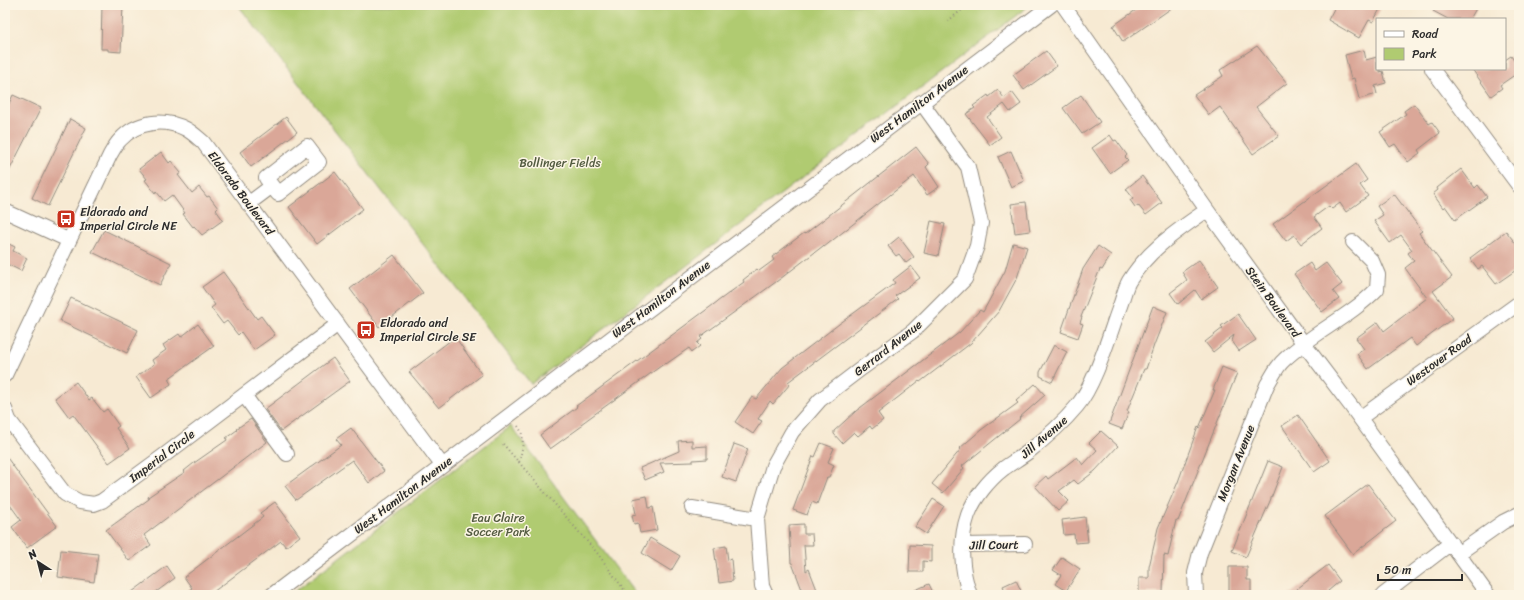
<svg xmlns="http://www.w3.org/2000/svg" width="1524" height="600" font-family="Sriracha,sans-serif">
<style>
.green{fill:#b0cb71;stroke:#6e7b4e}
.building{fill:#daa798}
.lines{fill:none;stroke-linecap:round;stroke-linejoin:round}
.minor-casing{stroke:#918a7f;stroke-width:16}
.path{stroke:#918a7f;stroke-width:2;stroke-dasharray:1 3;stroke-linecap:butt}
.minor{stroke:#fff;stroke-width:14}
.labels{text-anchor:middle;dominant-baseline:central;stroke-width:3;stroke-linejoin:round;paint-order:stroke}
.street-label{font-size:12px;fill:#2b2b2b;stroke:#fcf5e5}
.park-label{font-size:12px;fill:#535b40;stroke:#fcf5e5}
.poi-label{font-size:12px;fill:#2b2b2b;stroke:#fcf5e5;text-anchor:start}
</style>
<rect width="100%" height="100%" fill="#fcf5e5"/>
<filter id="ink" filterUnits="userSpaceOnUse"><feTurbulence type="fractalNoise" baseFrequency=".025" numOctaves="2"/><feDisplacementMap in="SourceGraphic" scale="8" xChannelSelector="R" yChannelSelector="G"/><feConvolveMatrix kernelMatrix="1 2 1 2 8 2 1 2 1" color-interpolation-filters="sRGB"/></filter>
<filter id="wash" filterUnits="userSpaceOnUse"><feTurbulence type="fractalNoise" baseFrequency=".012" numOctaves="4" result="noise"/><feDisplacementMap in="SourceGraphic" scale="16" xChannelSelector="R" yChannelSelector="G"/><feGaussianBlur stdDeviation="0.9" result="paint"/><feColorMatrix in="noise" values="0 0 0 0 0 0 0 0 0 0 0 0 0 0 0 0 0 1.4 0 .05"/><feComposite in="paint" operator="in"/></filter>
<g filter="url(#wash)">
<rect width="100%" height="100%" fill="#f7ead3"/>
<path class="green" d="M238,5H1030L531,384Z
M511,426L636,595H290Z"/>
<g id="blocks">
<path class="building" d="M102,5H123L121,52L108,51V49H101Z
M1143,5H1176L1123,42L1113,26Z
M1336,5H1374L1380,9L1373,22L1369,20L1359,38L1328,20Z
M1437,5H1478L1470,19H1448L1433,11Z
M1257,46L1287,83L1256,107L1279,136L1253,154L1220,107L1209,115L1194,95L1223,76L1220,70Z
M1364,50L1366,60L1377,57V69H1380V72L1383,71L1386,83L1375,86L1377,94L1359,99L1354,78L1351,79L1345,55Z
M1046,51L1057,66L1024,90L1013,75Z
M1511,56L1519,68V72L1500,85L1502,88L1491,96L1472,69H1505V60Z
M998,90L1004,98L1012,92L1021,104L1010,112L1004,104L987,117L1001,137L990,145L966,114L975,108L973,106L988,95L989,97Z
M13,95L41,108L5,179V112Z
M1081,95L1100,122L1082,134L1063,108Z
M1414,104L1429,124L1432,122L1440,133L1418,150L1420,153L1408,162L1395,144L1390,147L1380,132L1406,114L1404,111Z
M286,117L297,132L251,167L240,152Z
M70,119L86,128L48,206L32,198Z
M1110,135L1114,141L1116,140L1127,155L1125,157L1128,160L1110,173L1092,148Z
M916,147L929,164L926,167L939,187L927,195L914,176L824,247L823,246L780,279L700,337L702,339L697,343L700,346L692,352L689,348L666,364L665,363L581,424L582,426L550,449L540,435L577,407L576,406L744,282L743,280L757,269L759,271L774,260L772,257L804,233L805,234Z
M1011,151L1024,181L1011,187L998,157Z
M161,152L169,163L171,161L181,173L178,175L192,193L199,187L207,197L209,196L218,208L216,210L223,220L202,235L194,226L193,227L183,214L185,213L172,195L164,201L156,191L155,193L145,180L147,179L139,169Z
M1356,164L1367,180L1360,185L1368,196L1346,212L1340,203L1332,209L1329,206L1314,217L1322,228L1301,244L1294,235L1286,241L1273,224Z
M1461,169L1475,188L1478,185L1487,197L1455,220L1445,206L1443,208L1433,194L1438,190L1437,188Z
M335,172L363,209L317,244L289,207Z
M1142,176L1162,203L1146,215L1138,205L1135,207L1130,200L1133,198L1126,189Z
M1394,194L1422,231L1419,233L1452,277L1433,291L1453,318L1416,346L1410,338L1368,369L1357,354L1364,349L1356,338L1378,322L1384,331L1427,298L1405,268L1414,261L1408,253L1412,250L1401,235L1390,243L1374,221L1383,215L1377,206Z
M1026,202L1030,231L1015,233L1011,204Z
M931,221L945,224L938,256L924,253Z
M104,230L171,263L160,285L92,252Z
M1506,231L1519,248V268L1496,284L1482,266L1478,269L1470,258Z
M899,237L914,257L906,263L899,254L896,256L888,246Z
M5,242L15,247L13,251L27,258L21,271L7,264L5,269Z
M1013,243L1027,247L1017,278L999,311L971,343L920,382L919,381L878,413L883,420L872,429L870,426L858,436L854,432L842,443L834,434V431L856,411L960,332L980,310L983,312L1005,271Z
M1098,246L1111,255L1102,270L1100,269L1081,317H1082L1080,323L1083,324L1078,338L1061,332L1083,269Z
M394,255L423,293L379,327L350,289Z
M1199,260L1218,287L1201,299L1195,290L1178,304L1170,293L1187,280L1182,272Z
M1310,263L1315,271L1326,263L1342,284L1333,291L1339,299L1322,312L1294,274Z
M911,266L920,278L895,296L898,299L788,382L790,384L773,404L770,401L758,419L762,421L753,434L735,422L752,397L756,399L782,368L839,324L895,283L893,280Z
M223,272L257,319L261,316L275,335L254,350L241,332L238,335L227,321L223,324L211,308L215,305L202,287Z
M71,298L138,330L127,353L60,321Z
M1153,306L1167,312L1154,345L1146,369H1144L1127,411L1129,412L1122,429L1109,424Z
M1238,314L1256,340L1239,351L1232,341L1234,335L1213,352L1205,342L1223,328L1221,326Z
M198,324L214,346L168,379L171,384L151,398L136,377L154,364L152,360L166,350L163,345L179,334L181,337Z
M455,337L482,375L439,408L409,372Z
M1054,345L1067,352L1052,382L1040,376V372Z
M333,358L350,381L281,431L265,409Z
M1222,367L1237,373L1178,521L1176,520L1168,556L1164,555L1163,593H1139V578H1149V567L1158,528L1178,482L1198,427L1199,428L1215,390H1213Z
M76,382L89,400L92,398L103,412L107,409L119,426L116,428L130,448L109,463L73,414L69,417L55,398Z
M1035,384L1045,395L1019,418L1020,419L962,466L964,468L943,493L932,484L961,449L960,448L981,430L1018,403L1016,401Z
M1298,415L1330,461L1314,472L1282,426Z
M251,419L267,442L144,535L151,545L129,561L106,530L149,499L148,497L185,472L184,471L194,463L227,440L226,438L237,430L236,429Z
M351,428L384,471L369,483L352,460L296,500L285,486L341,445L336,439Z
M1101,431L1118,446L1095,471L1078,484L1074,480L1059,491L1069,501L1058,511L1035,486L1046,476L1048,479L1077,457L1083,465L1097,450L1089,443Z
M692,440V447L707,446V459L693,460V462L660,463L664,472L645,480L640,468L679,451L678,441Z
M821,443L834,448L828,462L834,465L829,477H827L817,504L812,502L807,515L793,510L813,456L815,457Z
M734,444L748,449L736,482L722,477Z
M5,455L57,526L27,548L12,527L21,520L5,498Z
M1268,461L1283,467L1270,501L1246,557L1232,551Z
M1368,484L1396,521L1353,554L1325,516Z
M647,496L649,508L653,507L657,530L640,533L638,523L634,524L632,515L636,514L633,499Z
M933,499L944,506L926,534L915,527Z
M275,502L300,536L286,547L281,541L209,595H182L192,588L184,577L263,517L260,513Z
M1085,517L1088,542L1075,543L1074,534L1064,535L1062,520Z
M804,524V534H812L813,545H804L806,571L809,569L819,595H804L792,563H791L789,525Z
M650,538L680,556L671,571L642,553Z
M910,545L931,546V562L923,561V572H909Z
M726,546L728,560L731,559L733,581L719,583L714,548Z
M61,550L98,554L94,582L58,577Z
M1062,557L1080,569L1066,591L1055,584L1061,575L1053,570Z
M1328,565L1340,581L1328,591L1331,595H1289Z
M167,566L175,578L152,595H128Z
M1229,567H1247V580H1251V595H1229Z
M1016,580L1023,595H1007L1003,586Z
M929,584L934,595H904Z"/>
</g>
</g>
<g filter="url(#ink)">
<use href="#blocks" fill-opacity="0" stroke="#918a7f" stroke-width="1"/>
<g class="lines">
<g class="minor-casing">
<path id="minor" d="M1063,5L1207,210L1304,344L1351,406L1488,595
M1432,69L1519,186
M248,204L272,186L278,194L319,162L307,146L266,178L272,186
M5,211L68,240
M5,375L110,155C113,150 116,144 120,140C137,121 164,118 186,129C192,132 198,138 203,142L442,465
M244,395L287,454
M5,409L9,420L65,494L80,502L94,504L102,501L162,457L338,324
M1360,418L1519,303
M692,508L757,519
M963,545L1025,544
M1459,553L1503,522L1519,514
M272,595L1051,5
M766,595L762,586L757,519L773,466L792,432L820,400L862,368L913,331L965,279L977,246L981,223L968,167L921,102
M970,595C961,570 959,541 968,515C974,498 989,480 1003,469C1011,463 1020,458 1028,452C1046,438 1062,424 1077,406C1096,383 1109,335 1120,306C1123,298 1125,288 1129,281C1149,249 1177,231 1207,210
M1196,595L1195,573L1200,553L1267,385C1272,377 1277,366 1284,360C1312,333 1350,317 1377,289L1378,275L1372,261L1353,242
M1383,595L1451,543"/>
</g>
<path class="path" d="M948,21L968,5
M518,426C526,437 522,450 519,462
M503,444L598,554L628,595"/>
<use href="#minor" class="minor"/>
</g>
</g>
<defs>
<g id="bus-square" transform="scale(1)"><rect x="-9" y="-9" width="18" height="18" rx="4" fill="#c8321e" stroke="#fcf5e5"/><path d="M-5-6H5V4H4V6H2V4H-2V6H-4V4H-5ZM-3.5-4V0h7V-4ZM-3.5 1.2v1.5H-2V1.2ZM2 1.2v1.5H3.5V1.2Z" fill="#fff"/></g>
</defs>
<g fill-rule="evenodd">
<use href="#bus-square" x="66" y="219"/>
<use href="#bus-square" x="366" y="330"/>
</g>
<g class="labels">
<g class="street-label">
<text transform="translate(919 104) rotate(-37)">West Hamilton Avenue</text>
<text transform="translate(241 193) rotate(53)">Eldorado Boulevard</text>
<text transform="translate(661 299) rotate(-37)">West Hamilton Avenue</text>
<text transform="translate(1273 302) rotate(54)">Stein Boulevard</text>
<text transform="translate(888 348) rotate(-38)">Gerrard Avenue</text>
<text transform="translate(1439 360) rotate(-36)">Westover Road</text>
<text transform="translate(1044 437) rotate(-41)">Jill Avenue</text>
<text transform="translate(162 456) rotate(-37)">Imperial Circle</text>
<text transform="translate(1236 463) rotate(-68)">Morgan Avenue</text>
<text transform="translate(403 495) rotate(-37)">West Hamilton Avenue</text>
<text transform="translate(994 545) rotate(-1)">Jill Court</text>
</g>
<g class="park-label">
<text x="560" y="163">Bollinger Fields</text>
<text x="498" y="518">Eau Claire<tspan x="498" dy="14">Soccer Park</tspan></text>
</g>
<g class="poi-label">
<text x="80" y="212">Eldorado and<tspan x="80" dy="14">Imperial Circle NE</tspan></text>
<text x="380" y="323">Eldorado and<tspan x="380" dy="14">Imperial Circle SE</tspan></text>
</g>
</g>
<rect width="1524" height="600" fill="none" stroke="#fcf5e5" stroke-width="20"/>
<rect x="1376" y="18" width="130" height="52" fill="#fcf5e5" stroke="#a8a49b"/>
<rect x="1384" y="31" width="20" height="6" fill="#ffffff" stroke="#a8a49b"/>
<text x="1412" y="38" font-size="12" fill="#2b2b2b">Road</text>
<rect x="1384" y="48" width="20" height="12" fill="#b0cb71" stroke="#a8a49b"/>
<text x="1412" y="58" font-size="12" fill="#2b2b2b">Park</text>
<g transform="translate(38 562) rotate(324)" stroke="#fcf5e5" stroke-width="3" paint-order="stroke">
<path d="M0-3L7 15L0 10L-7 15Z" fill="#2b2b2b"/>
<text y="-6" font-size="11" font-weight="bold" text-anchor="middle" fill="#2b2b2b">N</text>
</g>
<path d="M1378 574v6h84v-6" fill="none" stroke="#2b2b2b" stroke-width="2"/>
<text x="1384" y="574" font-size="12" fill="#2b2b2b" stroke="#fcf5e5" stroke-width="3" paint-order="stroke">50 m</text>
</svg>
